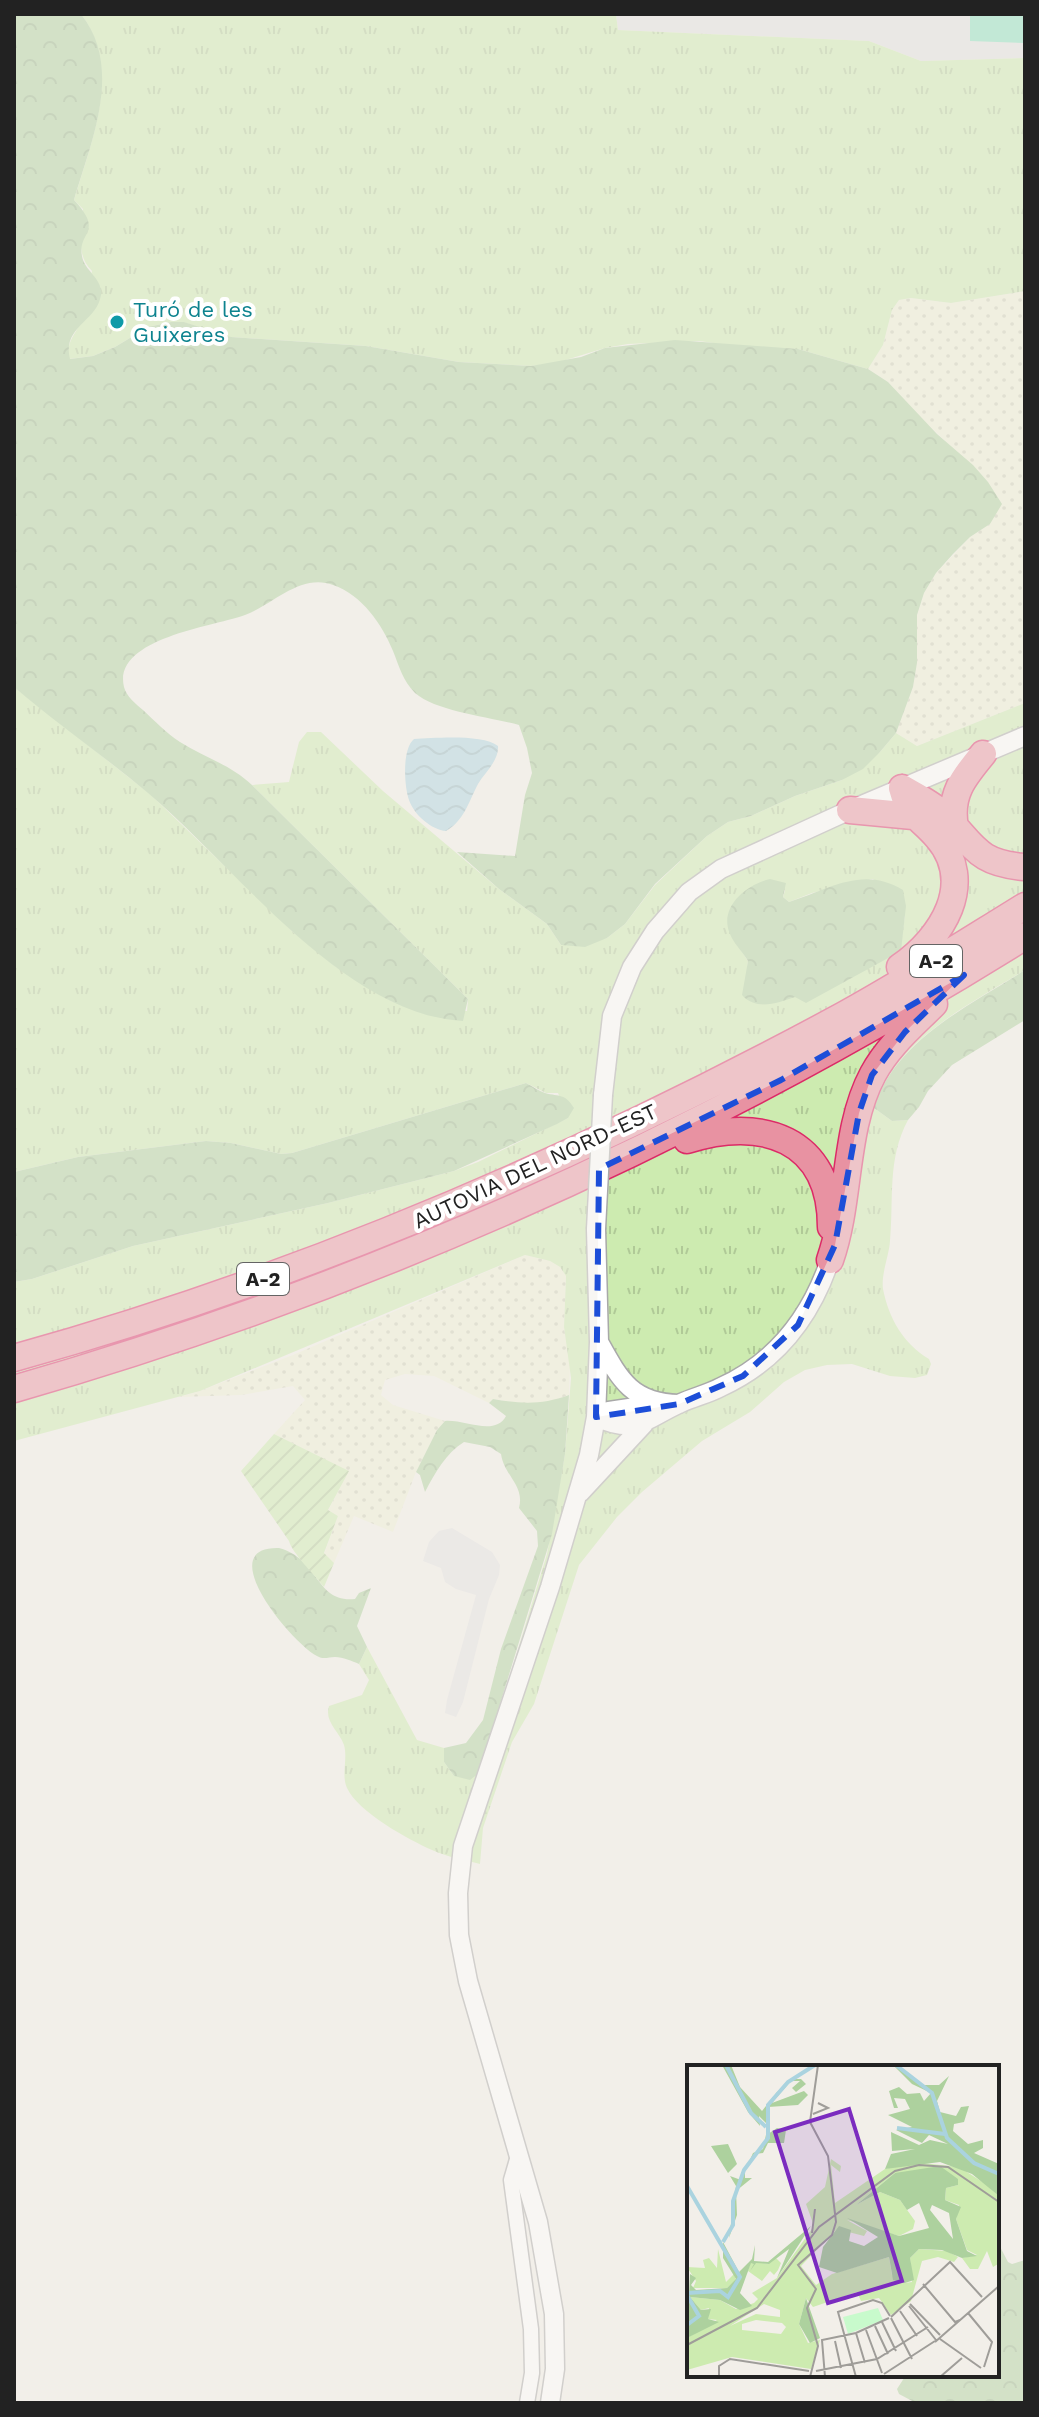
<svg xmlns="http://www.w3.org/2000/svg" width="1039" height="2417" font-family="'Work Sans',sans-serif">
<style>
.residential{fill:#e0dfdf}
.farmland{fill:url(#farmland-dots)}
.grass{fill:url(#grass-tufts);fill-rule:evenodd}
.forest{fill:url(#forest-crowns)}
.garden{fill:url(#garden-furrows)}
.pitch{fill:#88e0be}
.parking{fill:#e2e2e2}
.water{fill:url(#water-waves)}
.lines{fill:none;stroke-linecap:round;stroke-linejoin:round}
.minor-casing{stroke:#a9a9a9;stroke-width:17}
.tertiary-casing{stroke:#a9a9a9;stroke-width:21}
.motorway-casing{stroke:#dc2a67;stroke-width:29}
.minor{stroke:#fff;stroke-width:14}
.tertiary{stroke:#fff;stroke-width:18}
.motorway{stroke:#e892a2;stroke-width:26}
.tertiary-bridge-casing{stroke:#a9a9a9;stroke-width:21;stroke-linecap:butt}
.tertiary-bridge{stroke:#fff;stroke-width:18}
.marked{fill:none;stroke:#1d4ed8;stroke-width:6;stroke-dasharray:16 10;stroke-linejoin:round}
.culture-dot{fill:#0f9aa8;stroke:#fff;stroke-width:3}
.labels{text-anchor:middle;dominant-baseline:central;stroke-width:8;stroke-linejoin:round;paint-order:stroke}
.shield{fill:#fff;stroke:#646464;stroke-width:2}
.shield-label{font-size:20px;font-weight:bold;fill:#222}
.culture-label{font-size:22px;fill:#0d838f;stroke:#fff;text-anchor:start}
.street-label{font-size:22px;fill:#222;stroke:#fff}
.inset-river{fill:none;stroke:#aad3df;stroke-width:4}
.inset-road{fill:none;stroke:#9f9d99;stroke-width:2}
.view{fill:#7b2cbf;fill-opacity:0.15;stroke:#7b2cbf;stroke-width:4}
.inset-edge{fill:none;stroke:#222;stroke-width:4}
</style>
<defs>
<pattern id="farmland-dots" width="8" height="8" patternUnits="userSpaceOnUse" patternTransform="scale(2)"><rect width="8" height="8" fill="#eef0d5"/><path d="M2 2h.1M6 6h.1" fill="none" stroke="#ccceb7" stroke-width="1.8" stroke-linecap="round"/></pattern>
<pattern id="grass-tufts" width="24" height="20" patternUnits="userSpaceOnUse" patternTransform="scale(2)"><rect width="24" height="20" fill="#cdebb0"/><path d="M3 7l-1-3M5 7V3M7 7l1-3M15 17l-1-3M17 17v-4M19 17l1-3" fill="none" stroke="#b0c997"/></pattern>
<pattern id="forest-crowns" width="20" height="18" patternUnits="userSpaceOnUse" patternTransform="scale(2)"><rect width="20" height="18" fill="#add19e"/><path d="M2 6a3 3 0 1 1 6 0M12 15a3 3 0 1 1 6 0" fill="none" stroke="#95b388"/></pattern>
<pattern id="garden-furrows" width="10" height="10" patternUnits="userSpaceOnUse" patternTransform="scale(2)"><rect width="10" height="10" fill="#cdebb0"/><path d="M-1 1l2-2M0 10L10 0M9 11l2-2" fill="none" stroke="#b0c997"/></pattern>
<pattern id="water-waves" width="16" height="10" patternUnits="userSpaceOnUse" patternTransform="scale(2)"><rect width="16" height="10" fill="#aad3df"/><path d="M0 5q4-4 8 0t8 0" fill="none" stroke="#92b5bf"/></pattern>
</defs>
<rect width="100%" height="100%" fill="#f2efe9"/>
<path class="residential" d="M616,14H1025V58L921,61L869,41L618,30Z"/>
<path class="farmland" d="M1025,291V703L917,746L896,733L913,687L917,663V615L924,593L936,573L970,537L990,524L988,482L921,418L888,382L868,369L883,345L892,310L899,300L911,298L951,303Z
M525,1255L550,1261L560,1267L566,1276L564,1327L570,1366L569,1395L547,1403H518L493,1399L489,1403L434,1376L405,1374L385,1380L381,1395L393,1405L445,1421L437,1430L416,1472L393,1532L354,1516L334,1563L324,1554L338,1516L328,1511L348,1471L274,1434L305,1400L293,1386L241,1395L179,1397L200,1391L293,1355Z"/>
<path class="grass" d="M81,14H616L618,30L869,41L921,61L1025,58V291L951,303L911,298L899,300L892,310L883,345L868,369L798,349L749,348L699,341L628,344L605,348L556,363L531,366L459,362L366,346L230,337L183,322H171L148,327L115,347L93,356L69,359C66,342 74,337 80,323C86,307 88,288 92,271C75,255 82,231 83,209L74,200C91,142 123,69 81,14Z
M14,687L150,794L293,932L336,967L391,1001L416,1010L467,1011L468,999L252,785L289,782L299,742L307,732H321L383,791L499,889L547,924L561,945L607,938L625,924L655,885L707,836L728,822L751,816L795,796L842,780L880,752L896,733L917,746L1025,703V970C969,1005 895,1040 874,1108L892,1121L908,1120C887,1159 894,1198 890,1241C889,1256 881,1274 883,1289C889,1319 903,1343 929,1359L931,1364L927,1375L915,1378L890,1376L852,1364L827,1365L805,1370L784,1382L750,1412L702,1441L642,1492L617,1517L579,1565L534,1704L512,1742L483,1828L480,1864C465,1860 447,1857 432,1850C409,1840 358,1812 347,1788C341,1775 348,1759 344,1745C339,1731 324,1722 329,1706L362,1695L369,1680L359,1664L367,1647L417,1740L444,1748V1762L454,1776L494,1728L547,1554L565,1454L571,1378L564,1327L566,1276L560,1267L550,1261L525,1255L200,1391L14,1441V1282L32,1279L133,1246L328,1203L454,1171L478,1162L568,1118L558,1093H546L526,1083L292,1153L281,1154L231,1143L206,1141L78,1157L14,1172ZM873,879L905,915L900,951L859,973L772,1003L747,970L748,961C737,942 723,932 730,909L785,890L783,897L789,902L812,893Z"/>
<path class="forest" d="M14,14H81C124,68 91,142 74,200C105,233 77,232 82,256C84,271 103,278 101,295C97,322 62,326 70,359L93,356L115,347L148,327L171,322H184L231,337L366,346L459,362L531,366L581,357L605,348L675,340L798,349L868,369L888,382L937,434L973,465L988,482L1002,504L990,524L970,537L953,554L936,573L924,593L917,615V663L913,687L896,733L880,752L863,769L842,780L795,796L751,816L728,822L707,836L655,884L625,924L607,938L585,947L561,945L547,924L499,889L457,852L515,856L525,795L532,773L527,748L519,725C491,717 437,712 415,693C403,681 399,666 393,651C382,624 362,595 333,585C300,573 273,605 245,615C216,626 112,638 124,687C126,696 136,704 143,710C155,721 166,733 180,742C204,757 231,765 252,785L468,999L463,1021C342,1014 235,866 148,793C104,756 57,724 14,687Z
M770,879L786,883L783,897L789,902C828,890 862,865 903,890L906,906L901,951L806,1003L795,997C778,1003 756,1011 742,995L748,961C743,952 734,944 730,934C718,907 747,884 770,879Z
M1025,970V1020L952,1065L928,1091L919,1107L908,1120L892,1121L874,1108C895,1040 969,1006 1025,970Z
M526,1083C532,1086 539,1091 545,1093C560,1097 565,1093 574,1108L568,1118L557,1124L454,1171L328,1203L133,1246L32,1279L14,1282V1172L78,1157L206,1141L231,1143L281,1154L292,1153Z
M569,1395L565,1454L552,1534L479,1773L470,1780L454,1776L444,1762V1748L466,1743L483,1720L501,1649L538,1546L537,1531L519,1508C525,1485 504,1476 501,1454L490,1447L464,1442C446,1453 435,1473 425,1492L420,1475L416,1472L437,1430L445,1421C464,1419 495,1437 506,1416L489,1403L493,1399C521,1404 542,1405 569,1395Z
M279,1548C320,1559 315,1603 355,1599L359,1593L371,1588L357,1626L367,1647L359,1664C352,1661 343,1657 335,1657C328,1657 324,1660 317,1656C293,1644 210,1546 279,1548Z
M997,2241L1008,2262L1012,2264L1025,2260V2403H916L899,2394L897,2389L906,2375H997Z"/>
<path class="garden" d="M274,1434L349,1471L328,1510L338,1516L324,1553L334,1563L324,1587C314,1574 292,1553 289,1541L241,1471Z"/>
<path class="pitch" d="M970,14H1025V43L970,41Z"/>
<path class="parking" d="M452,1528L492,1552L500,1565L499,1575L489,1599L463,1702L456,1717L445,1713L447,1700L476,1595L456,1589L445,1582L441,1568L423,1561L429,1542L439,1531Z"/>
<path class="water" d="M414,739C435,738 483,734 498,746C499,761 485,772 478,784C469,801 464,821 446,831C432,830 414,815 409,800C404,785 402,749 414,739Z"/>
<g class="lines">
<g class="minor-casing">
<path id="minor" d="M518,2156L511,2180L531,2329L532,2373L527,2403"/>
</g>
<g class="tertiary-casing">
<path id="tertiary" d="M603,1095L612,1016L632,967L655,931L689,892L721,869L850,810L1025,736
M599,1342C620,1380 632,1403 679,1404
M596,1417C637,1436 645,1419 681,1403C694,1397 708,1394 721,1387C776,1362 811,1316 830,1260
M596,1417L609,1411L656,1404
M580,1493L644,1424
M550,2403L555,2369L554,2314L538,2222L468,1981L459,1935L458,1893L463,1846L550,1587L589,1455L596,1417L599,1342L596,1229"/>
</g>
<g class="motorway-casing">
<path id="motorway" d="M902,788C916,796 932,804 944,815C975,846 976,863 1025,867
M850,810L913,816
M955,827C949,795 963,778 983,754
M900,967C942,938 977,883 937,837C919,816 910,818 902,788
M687,1140C761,1116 831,1138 831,1227
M830,1260C851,1200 843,1130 873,1074C888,1046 912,1026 934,1004
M14,1358C303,1278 580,1158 844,1015C906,981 965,943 1025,906
M14,1389C373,1286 708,1134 1025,936"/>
</g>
<use href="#minor" class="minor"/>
<use href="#tertiary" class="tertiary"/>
<use href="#motorway" class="motorway"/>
<g class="tertiary-bridge-casing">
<path id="tertiary-bridge" d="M596,1229L603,1095"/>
</g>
<use href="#tertiary-bridge" class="tertiary-bridge"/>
</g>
<path d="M0 0H1039V2417H0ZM964,975L905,1032L872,1075L859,1113L835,1245L798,1325L743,1376L679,1404L596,1417L599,1169L781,1080Z" fill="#f2efe9" fill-opacity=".55" fill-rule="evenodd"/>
<path class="marked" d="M964,975L905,1032L872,1075L859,1113L835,1245L798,1325L743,1376L679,1404L596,1417L599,1169L781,1080Z"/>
<circle class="culture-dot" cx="117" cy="322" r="8"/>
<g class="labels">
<g class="shield">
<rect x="910" y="945" width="52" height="32" rx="6"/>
<rect x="237" y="1263" width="52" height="32" rx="6"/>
</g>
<g class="shield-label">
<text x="936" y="961">A-2</text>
<text x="263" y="1279">A-2</text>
</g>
<g class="culture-label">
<text x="133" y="309">Turó de les<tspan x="133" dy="25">Guixeres</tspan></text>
</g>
<g class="street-label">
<text transform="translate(535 1166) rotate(-25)">AUTOVIA DEL NORD-EST</text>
</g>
</g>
<g transform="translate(687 2065)">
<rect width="312" height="312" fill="#f2efe9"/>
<path d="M144,94L154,101L153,107L144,100L148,138L198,104L226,97L272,102L297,118L290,105L307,113L303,123L312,131L311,199L306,202L300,186L291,204H283L275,193L290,190L280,185L269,154L272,140L258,135L259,123L271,120V114L208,108L169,140L193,127L213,135L228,156L226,164L212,171L160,155L180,166L177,171L150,164L114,201L129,220L145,209L202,192L205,210L218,218L225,217L223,193L232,184L260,186L271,192L267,197L251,192L235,196L224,236L204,250L192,233L174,236L170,227L126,242L119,233L112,259L121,278L133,275L124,304L45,292L0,305V273L30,255L21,254L22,243L14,245L3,232L33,235L49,244L67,238L71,234L65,228L90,213L127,161L119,139L138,122ZM77,239L93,245V252L69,249L43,261ZM69,255L95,258L99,262L94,269L55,265V259ZM31,184L39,217L47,209L49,215L40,223H6L9,216L0,202L18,203L16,195L22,193L30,203ZM88,192L94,198L91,205L87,210L83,206L75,216L61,206L64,196L81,199Z" fill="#cdebb0" fill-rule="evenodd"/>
<path d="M35,0H44L53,22L75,46L90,27L105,14H114L119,19L109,27L105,23L113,16H104L85,38L117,26L121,30L111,40L81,42V69L90,63L99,65L97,78H81L76,88L68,89L58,105V113H65L49,126L50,150L42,173L49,121L43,111L54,115L66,88L76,84L81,60L72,51L73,61L61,47ZM206,0L236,20H252L262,11L250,36L253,47L269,51L274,42L282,41L277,57L267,59L266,66L281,79L296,75V83L287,88L312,99V131L285,109L253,97L198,104L204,89L228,84L205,86L204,67L232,80L243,75L261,79L242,70L235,78L209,65L225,62L201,50L223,44L218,34L207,33L211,43H207L202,26L212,22L220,29L233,28L237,36L244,28L225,19ZM41,79L50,99L41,108L24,81ZM253,101L271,114V120L259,123L258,135L274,142L269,154L280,186L290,191L275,193L255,185L232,184L223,193L227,215L218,218L206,215L202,192L150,208L132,202L136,182L152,161L164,165L162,176L177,181L191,172L160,153L212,171L242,163L232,138L220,145L213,135L193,127L169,140L208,108ZM245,140L262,148L266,174L243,145ZM124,161L90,213L102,184L82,199L69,198L63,206L67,199L64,198L53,228L65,241L53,245L33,235L3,232L14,245L24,244L21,254L32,257L0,273L3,209L9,213L4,220L9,225L40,223L49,214L36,193V177L52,207L65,194L68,180L67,196L81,197ZM119,233L133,273L123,278L112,259Z" fill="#add19e" fill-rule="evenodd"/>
<path d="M191,243L196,255L161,269L156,252Z" fill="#c8facc"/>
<path class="inset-river" d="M39,0L64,48L79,62M209,0L245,28L260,73L287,98L312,109M210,63L258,69M0,121L53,212L41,232L33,226L0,228M36,177L46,160V136L57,105L81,73V40L101,17L128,0M0,230L12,251L0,260"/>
<path class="inset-road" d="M126,49L141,43L131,38M125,168L128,144M236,219L268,257L273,255M223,239L253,270M222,241L249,275M213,246L230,271M281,248L305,277L297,302M204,252L263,197L295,232M204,253L225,294M195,257L209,286M188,261L201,289M179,265L195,308M169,268L178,298M253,274L294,303M148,276L154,303M248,277L312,221M0,280L70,243L132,162L208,106L232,100L261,102L312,137M129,306L190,294L241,262M197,309L248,276M32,312V301L43,294L122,306M123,312L131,281L120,243L129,224L111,200L145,170L149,157L141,91L123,57L131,0M138,312L135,275L169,268L202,253M169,312L151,247L186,235L195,238L203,251M253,312L275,293"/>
<path class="view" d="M162,44L215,216L141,238L88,67Z"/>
<rect width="312" height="312" class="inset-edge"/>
</g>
<rect width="1039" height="2417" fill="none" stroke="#222222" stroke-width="32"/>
</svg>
